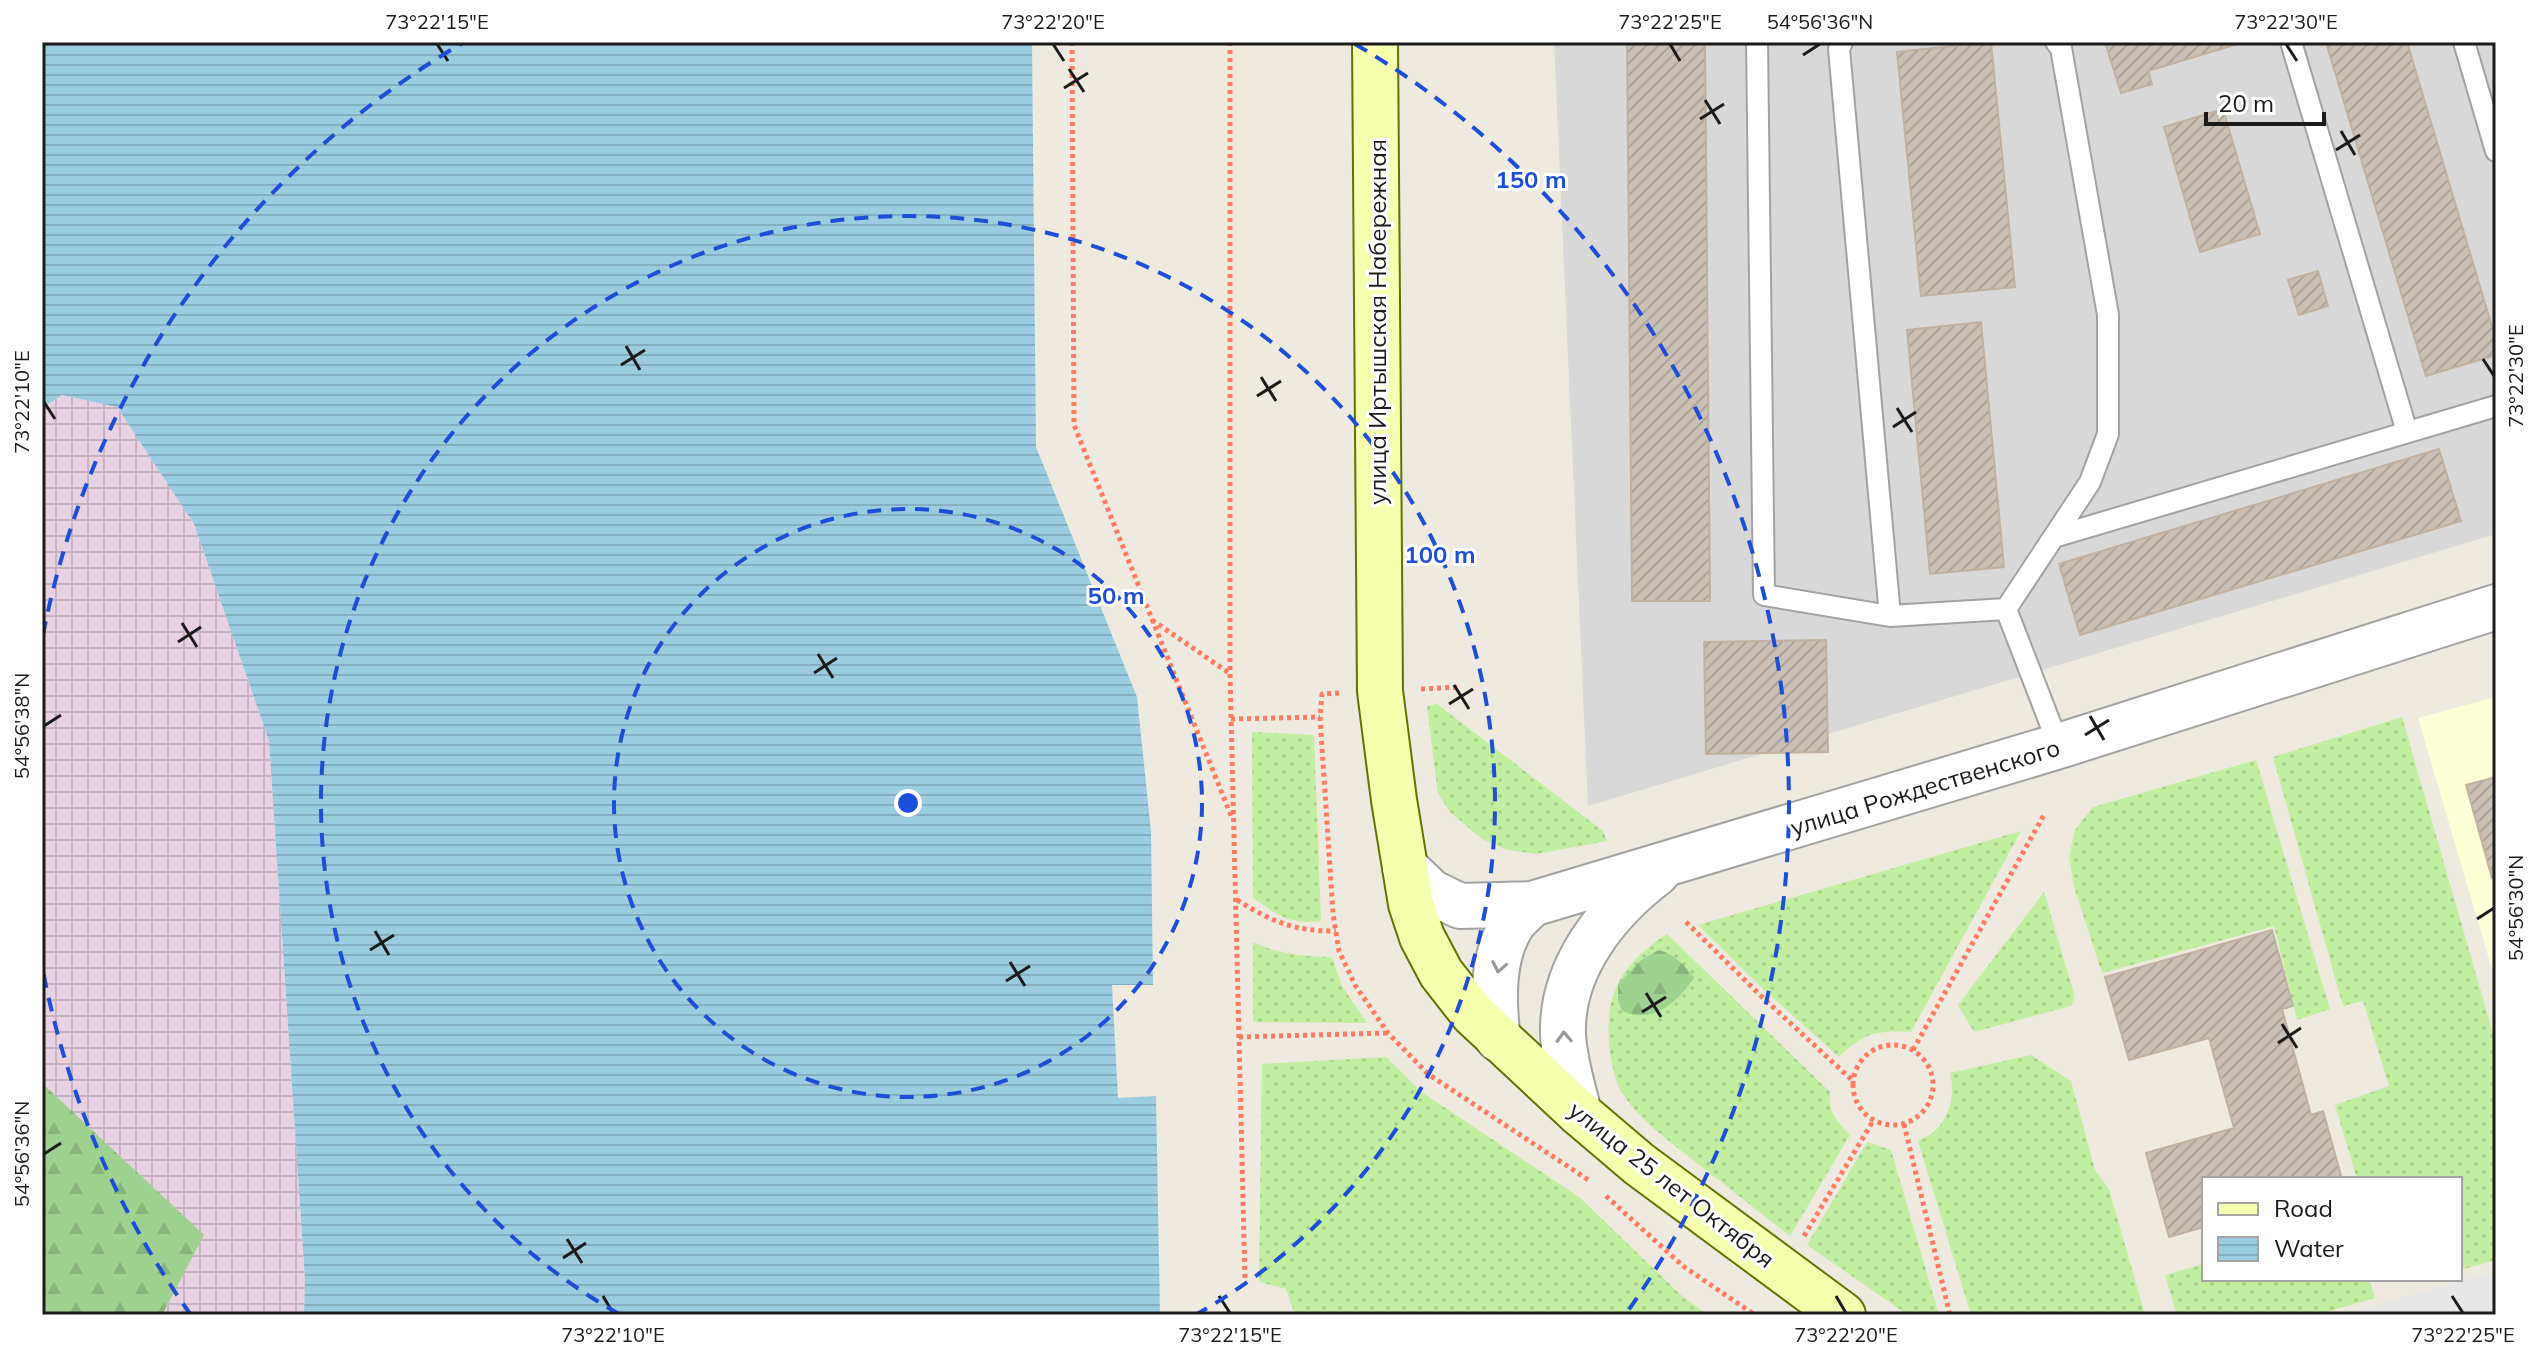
<svg xmlns="http://www.w3.org/2000/svg" width="2538" height="1357" font-family="Mulish,sans-serif">
<style>
.residential{fill:#d9d8d8}
.industrial{fill:url(#industrial-grid)}
.education{fill:#fdffd7}
.grass{fill:url(#grass-dots)}
.forest{fill:url(#forest-firs)}
.parking{fill:#e7e7e7}
.water{fill:url(#water-rules)}
.building{fill:url(#building-hatch);stroke:#c1b1a1;stroke-width:2}
.lines{fill:none;stroke-linecap:round;stroke-linejoin:round}
.service-casing{stroke:#a2a2a2;stroke-width:24}
.tertiary-casing{stroke:#a2a2a2;stroke-width:48}
.secondary-casing{stroke:#607400;stroke-width:48}
.path{stroke:#ff7a5f;stroke-width:5;stroke-dasharray:4 4;stroke-linecap:butt}
.service{stroke:#fff;stroke-width:20}
.tertiary{stroke:#fff;stroke-width:44}
.secondary{stroke:#f5ffad;stroke-width:44}
.oneway{stroke:#989898}
.ticks{fill:none;stroke:#1b1b1b;stroke-width:3}
.ring{fill:none;stroke:#1d4ed8;stroke-width:4;stroke-dasharray:14 10}
.labels{text-anchor:middle;dominant-baseline:central;stroke-width:6;stroke-linejoin:round;paint-order:stroke}
.street-label{font-size:24px;fill:#1b1b1b;stroke:#fff}
.centre{fill:#1d4ed8;stroke:#fff;stroke-width:4}
.ring-label{font-size:24px;text-anchor:middle;font-weight:bold;fill:#1d4ed8;stroke:#fff;stroke-width:6;stroke-linejoin:round;paint-order:stroke}
.neatline{fill:none;stroke:#1b1b1b;stroke-width:3}
.ticks-label{font-size:20px;text-anchor:middle;fill:#1b1b1b}
</style>
<defs>
<pattern id="industrial-grid" width="8" height="8" patternUnits="userSpaceOnUse" patternTransform="scale(2)"><rect width="8" height="8" fill="#e8d1e2"/><path d="M0 4h8M4 0v8" fill="none" stroke="#c6b3c1"/></pattern>
<pattern id="grass-dots" width="8" height="8" patternUnits="userSpaceOnUse" patternTransform="scale(2)"><rect width="8" height="8" fill="#c1eea0"/><path d="M2 2h.1M6 6h.1" fill="none" stroke="#a5cc89" stroke-width="1.8" stroke-linecap="round"/></pattern>
<pattern id="forest-firs" width="22" height="20" patternUnits="userSpaceOnUse" patternTransform="scale(2)"><rect width="22" height="20" fill="#9fd190"/><path d="M5 1l3.5 6h-7zM16 11l3.5 6h-7z" fill="#88b37c"/></pattern>
<pattern id="water-rules" width="6" height="5" patternUnits="userSpaceOnUse" patternTransform="scale(2)"><rect width="6" height="5" fill="#9bcce0"/><path d="M0 2.5h6" fill="none" stroke="#85afc0"/></pattern>
<pattern id="building-hatch" width="6" height="6" patternUnits="userSpaceOnUse" patternTransform="scale(2)"><rect width="6" height="6" fill="#cac0b6"/><path d="M-1 1l2-2M0 6l6-6M5 7l2-2" fill="none" stroke="#ada49c"/></pattern>
</defs>
<rect width="100%" height="100%" fill="#eeeadf"/>
<path class="residential" d="M1554,42H2496V534L1588,806Z"/>
<path class="industrial" d="M62,395L117,406L194,524L269,741L305,1280L304,1315H42V408Z"/>
<path class="education" d="M2496,697V983L2418,718Z"/>
<path class="grass" d="M1437,704L1603,831L1607,841L1536,854L1507,850L1482,839L1450,812L1438,793L1427,706Z
M2402,717L2496,1044V1260L2460,1270V1179H2357L2335,1105L2389,1086L2363,1001L2343,1006L2273,757Z
M1252,732L1314,735L1321,921C1289,925 1278,915 1253,898Z
M2256,760L2330,1009L2297,1020L2274,926L2102,973L2074,887L2069,857L2075,830L2093,807Z
M2021,831L1911,1032C1877,1030 1863,1033 1839,1057L1761,987L1698,925Z
M2044,892L2075,997L2071,1006L1974,1032L1958,1005Z
M1667,934L1830,1092C1827,1111 1838,1123 1850,1135L1790,1236C1759,1212 1729,1188 1698,1164C1672,1143 1641,1122 1622,1093C1615,1081 1612,1065 1610,1052C1603,995 1620,965 1667,934Z
M1253,942C1278,954 1304,957 1332,957L1342,986L1367,1023L1253,1022Z
M2031,1055L2071,1081L2095,1170L2109,1189L2145,1315H1971L1918,1141C1923,1138 1931,1135 1936,1130C1951,1115 1955,1092 1950,1073Z
M1386,1057L1423,1093L1579,1197L1683,1297L1709,1315H1307L1294,1312L1286,1289L1259,1282L1262,1064Z
M1867,1142L1891,1150L1939,1315H1908L1807,1245Z
M2204,1264V1279H2369L2375,1298L2316,1315H2177L2165,1275Z"/>
<path class="forest" d="M1659,950C1675,955 1684,964 1694,978C1677,1002 1653,1025 1622,1011L1618,1000V984L1641,960Z
M42,1083L204,1235L162,1315H42Z"/>
<path class="parking" d="M2496,1271V1315H2341Z"/>
<path class="water" d="M42,42H1032L1036,447L1137,697L1151,832L1153,985H1112L1118,1098L1156,1096L1160,1315H304L305,1280L269,741L194,524L117,407L62,395L42,408Z"/>
<path class="building" d="M1627,42H1705L1710,601H1632Z
M1991,42L2015,287L1921,296L1897,52Z
M2105,42H2244L2148,71L2152,84L2121,93Z
M2326,42H2407L2496,340V355L2426,376Z
M2223,109L2260,234L2200,252L2164,127Z
M2318,271L2328,306L2299,315L2288,280Z
M1981,322L2004,567L1930,574L1907,330Z
M2439,449L2461,521L2080,635L2059,564Z
M1826,640L1828,752L1706,754L1704,642Z
M2496,777V876L2492,878L2466,785Z
M2272,930L2293,1006L2282,1009L2311,1115L2323,1111L2342,1179H2204V1227L2169,1237L2146,1153L2234,1128L2209,1038L2129,1060L2105,977Z"/>
<g class="lines">
<g class="service-casing">
<path id="service" d="M1757,42L1764,595L1890,616L2006,609L2059,746
M1842,42L1839,49L1890,616
M2291,42L2407,432
M2464,42L2496,151
M2054,537L2496,406
M2006,609L2090,482L2108,434V315L2061,48L2056,42"/>
</g>
<g class="tertiary-casing">
<path id="tertiary" d="M1405,867L1431,892L1460,906L1532,904L2059,746L2496,607
M1498,1039C1493,1002 1491,955 1514,922C1519,916 1526,910 1532,904
M1579,1113C1573,1087 1564,1061 1563,1034C1561,968 1607,911 1657,873"/>
</g>
<g class="secondary-casing">
<path id="secondary" d="M1375,42L1380,691L1394,800L1411,904L1422,937L1441,973L1473,1014L1579,1113L1639,1164L1843,1315"/>
</g>
<path class="path" d="M1072,42L1074,425L1232,818
M1230,42V674L1245,1280
M1152,620L1229,673
M1421,689L1461,687
M1339,693L1322,694L1320,717L1333,914L1339,951L1355,985L1388,1033L1428,1074L1590,1181
M1231,719L1320,717
M1237,900C1273,922 1293,931 1336,931
M1686,922L1761,996L1853,1081
M1239,1037L1388,1033
M1853 1085a40 40 0 1 1 80 0a40 40 0 1 1-80 0Z
M1913,1050L2045,813
M1904,1124L1950,1315
M1606,1196L1683,1266L1755,1315
M1804,1236L1873,1121"/>
<use href="#service" class="service"/>
<use href="#tertiary" class="tertiary"/>
<use href="#secondary" class="secondary"/>
</g>
<defs><path id="oneway-chevron" d="M-2-3.5L2.5 0L-2 3.5" fill="none" stroke-width="1.6" stroke-linecap="round" stroke-linejoin="round" transform="scale(2)"/></defs>
<g class="oneway">
<use href="#oneway-chevron" transform="translate(1499 967) rotate(101)"/>
<use href="#oneway-chevron" transform="translate(1564 1037) rotate(-92)"/>
</g>
<path class="ticks" d="M437,44L448,61M1053,44L1064,61M1670,44L1680,61M2286,44L2297,61M1803,55L1820,44M1069,69L1084,92M1064,88L1088,73M1705,100L1720,124M1700,119L1724,104M2341,131L2355,155M2336,150L2360,135M626,346L640,370M2483,359L2494,376M621,365L645,350M1261,377L1276,401M1257,396L1281,381M44,402L55,419M1897,408L1912,432M1893,427L1916,412M182,623L197,647M178,642L201,627M818,654L833,678M814,673L837,658M1454,685L1469,709M1449,704L1473,689M2090,716L2104,740M44,726L61,715M2085,735L2109,720M2477,919L2494,908M375,931L389,955M370,950L394,935M1010,962L1025,986M1006,981L1030,966M1646,993L1661,1017M1642,1012L1666,997M2282,1024L2297,1048M2278,1043L2301,1028M44,1154L61,1143M567,1239L582,1263M563,1258L586,1243M603,1296L613,1313M1219,1296L1230,1313M1836,1296L1846,1313M2452,1296L2463,1313"/>
<g class="ring">
<circle cx="908" cy="803" r="294"/>
<path d="M619 1314A587 587 0 1 1 1197 1314"/>
<path d="M191 1315A881 881 0 0 1 43 971M43 635A881 881 0 0 1 461 44M1355 44A881 881 0 0 1 1625 1315"/>
</g>
<g class="labels">
<g class="street-label">
<text transform="translate(1377 322) rotate(-90)">улица Иртышская Набережная</text>
<text transform="translate(1925 787) rotate(-17)">улица Рождественского</text>
<text transform="translate(1672 1184) rotate(38)">улица 25 лет Октября</text>
</g>
</g>
<circle cx="908" cy="803" r="12" class="centre"/>
<g class="ring-label">
<text x="1531" y="188">150 m</text>
<text x="1440" y="563">100 m</text>
<text x="1116" y="604">50 m</text>
</g>
<rect width="2538" height="1357" fill="none" stroke="#ffffff" stroke-width="88"/>
<rect x="2202" y="1177" width="260" height="104" fill="#ffffff" stroke="#a4a4a4" stroke-width="2"/>
<rect x="2218" y="1203" width="40" height="12" fill="#f5ffad" stroke="#a4a4a4" stroke-width="2"/>
<text x="2274" y="1217" font-size="24" fill="#1b1b1b">Road</text>
<rect x="2218" y="1237" width="40" height="24" fill="url(#water-rules)" stroke="#a4a4a4" stroke-width="2"/>
<text x="2274" y="1257" font-size="24" fill="#1b1b1b">Water</text>
<path d="M2206 112v12h118v-12" fill="none" stroke="#1b1b1b" stroke-width="4"/>
<text x="2218" y="112" font-size="24" fill="#1b1b1b" stroke="#ffffff" stroke-width="6" paint-order="stroke">20 m</text>
<rect x="44" y="44" width="2450" height="1269" class="neatline"/>
<g class="ticks-label">
<text x="437" y="29">73°22'15"E</text>
<text x="1053" y="29">73°22'20"E</text>
<text x="1670" y="29">73°22'25"E</text>
<text x="1820" y="29">54°56'36"N</text>
<text x="2286" y="29">73°22'30"E</text>
<text transform="translate(2516 376) rotate(-90)" y="7">73°22'30"E</text>
<text transform="translate(22 402) rotate(-90)" y="7">73°22'10"E</text>
<text transform="translate(22 726) rotate(-90)" y="7">54°56'38"N</text>
<text transform="translate(2516 908) rotate(-90)" y="7">54°56'30"N</text>
<text transform="translate(22 1154) rotate(-90)" y="7">54°56'36"N</text>
<text x="613" y="1342">73°22'10"E</text>
<text x="1230" y="1342">73°22'15"E</text>
<text x="1846" y="1342">73°22'20"E</text>
<text x="2463" y="1342">73°22'25"E</text>
</g>
</svg>
